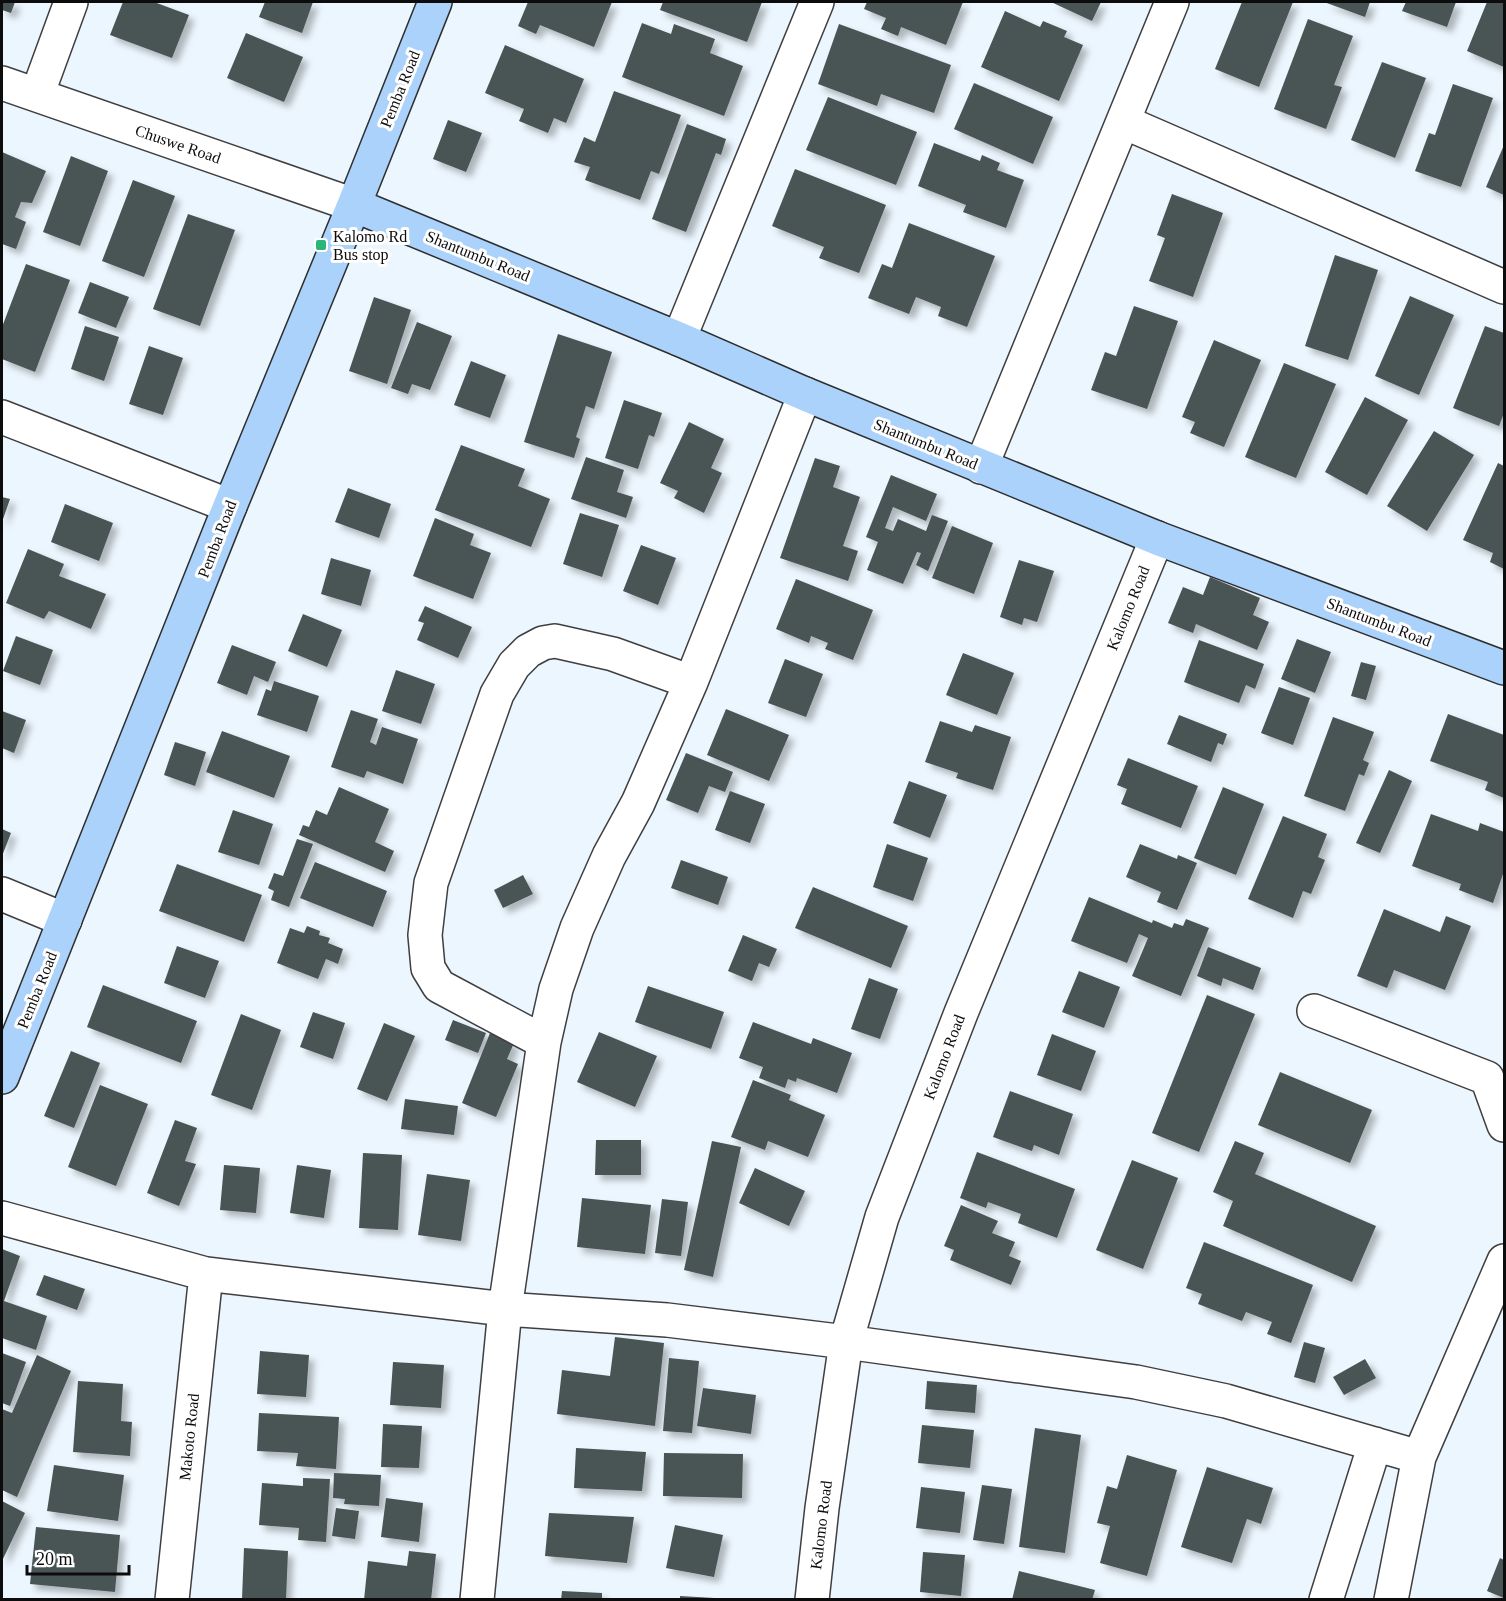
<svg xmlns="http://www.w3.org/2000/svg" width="1506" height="1601" font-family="'Times New Roman',serif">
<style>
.building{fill:#495454;filter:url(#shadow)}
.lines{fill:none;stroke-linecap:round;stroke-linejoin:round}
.street-casing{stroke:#3f3f3f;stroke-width:36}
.secondary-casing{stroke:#2e2e2e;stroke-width:36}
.street{stroke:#fff;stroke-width:33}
.secondary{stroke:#aad2fb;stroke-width:33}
.poi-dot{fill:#2cb479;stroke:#fff;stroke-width:2}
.labels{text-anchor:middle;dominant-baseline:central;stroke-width:6;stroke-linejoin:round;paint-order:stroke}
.street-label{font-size:16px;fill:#0c0c0c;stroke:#fff}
.poi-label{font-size:16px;fill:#0c0c0c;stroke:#fff;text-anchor:start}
</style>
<defs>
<filter id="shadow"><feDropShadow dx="5.5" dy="5.5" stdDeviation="3" flood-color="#0004"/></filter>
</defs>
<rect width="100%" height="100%" fill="#ecf6fe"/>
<path class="building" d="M2,2H15L11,13L2,10Z
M123,2H154L189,15L172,58L110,35Z
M265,2H313L302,33L259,17Z
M528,2H612L594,47L540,25L536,34L518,26Z
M663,2H762L747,42L660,10Z
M867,2H963L946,45L901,27L898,36L881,29L886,18L864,9Z
M1051,2H1101L1092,21Z
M1242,2H1293L1259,87L1215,69Z
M1324,2H1370L1365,17Z
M1406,2H1456L1447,27L1402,11Z
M1487,2H1504V67L1467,51Z
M1005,11L1040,27L1043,21L1067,31L1064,37L1083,45L1059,101L981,67Z
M1308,19L1353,36L1334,85L1342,87L1326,129L1274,109Z
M642,23L671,34L674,24L715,39L710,53L743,66L724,116L622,77Z
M839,24L951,65L934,113L881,94L877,106L818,84Z
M246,33L303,57L284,102L227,78Z
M505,45L584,79L566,123L554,118L548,133L519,121L524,109L485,93Z
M1382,62L1426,78L1395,158L1351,140Z
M974,83L1053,117L1033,164L954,129Z
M1453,84L1493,98L1461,187L1415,171L1429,133L1435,135Z
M614,91L681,115L659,174L651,171L640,200L585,180L590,167L574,162L584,137L595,142Z
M828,97L917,132L896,185L806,150Z
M448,120L482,133L466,172L433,159Z
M687,124L726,139L721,155L716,153L686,232L652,219Z
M934,143L980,161L982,155L1000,163L997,170L1024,180L1006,228L963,212L966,205L918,186Z
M1504,145V195L1486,187Z
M2,152L46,171L32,203L21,202L15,217L26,222L16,249L2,244Z
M71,156L108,171L80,246L43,232Z
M795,169L886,205L859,273L819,258L824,247L772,226Z
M133,180L175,196L144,277L102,261Z
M1172,194L1223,213L1193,297L1149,281L1165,238L1157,235Z
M188,214L235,230L200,326L153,309Z
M909,223L995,256L967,327L938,316L941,307L916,297L909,314L868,298L882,264L892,268Z
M1335,255L1378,270L1348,360L1305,346Z
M26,264L70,280L35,372L2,359V327Z
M90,282L129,297L116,328L78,313Z
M1410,296L1454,315L1419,395L1375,376Z
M374,297L411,310L387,384L349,371Z
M1134,306L1178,321L1147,409L1091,390L1105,352L1116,356Z
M417,322L452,336L430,390L412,384L408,394L391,388Z
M85,326L119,337L104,381L71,369Z
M1485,326L1504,333V413L1499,426L1453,408Z
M558,334L612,352L594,409L586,406L576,437L580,439L574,458L524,442Z
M1214,340L1261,360L1224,447L1190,433L1195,422L1182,417Z
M149,346L183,358L163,415L129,404Z
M471,361L506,375L490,418L454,405Z
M1284,363L1336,384L1296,478L1245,457Z
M1365,397L1408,420L1367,495L1325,472Z
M624,400L662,413L654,437L649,435L638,469L605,458Z
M689,422L724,439L711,468L722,473L704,513L674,498L678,491L660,483Z
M1434,431L1474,455L1427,531L1387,506Z
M461,445L525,469L518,486L550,499L531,547L435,510Z
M586,457L624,470L617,492L633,497L626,518L571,499Z
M815,458L840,466L833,487L860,497L843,546L858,551L848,581L780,558Z
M1498,463L1504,466V569L1490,562L1493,553L1463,540Z
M891,475L937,494L926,521L893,507L885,528L893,531L898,519L926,531L932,515L948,521L928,571L916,565L921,553L917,552L903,584L867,570L878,542L866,537Z
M348,488L391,504L379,538L335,522Z
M2,497L10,499L2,522Z
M65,504L113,523L99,561L51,542Z
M580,513L619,525L602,577L563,564Z
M435,518L474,534L470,545L491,553L473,599L413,576Z
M952,526L993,543L974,594L932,578Z
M641,545L676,558L658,605L623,591Z
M28,549L64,564L59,576L106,594L91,629L49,611L44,619L6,603Z
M331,558L371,570L361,606L321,594Z
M1019,560L1054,571L1037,622L1024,618L1022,625L1000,617Z
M1210,577L1260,598L1253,615L1269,622L1257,650L1196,624L1193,633L1168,623L1183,587L1203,595Z
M796,579L873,610L853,660L825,649L828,643L811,636L809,643L776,629Z
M425,606L472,627L458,658L417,640L424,623L418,621Z
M303,614L342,630L327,667L288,651Z
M16,636L53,650L40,685L3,671Z
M1297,639L1331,652L1315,693L1281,679Z
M1199,640L1264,664L1255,689L1246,685L1239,703L1184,682Z
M232,645L276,662L268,682L254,676L247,695L217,683Z
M963,653L1014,673L997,715L946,695Z
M785,659L823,674L806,717L768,703Z
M1361,662L1376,666L1366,700L1351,696Z
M396,670L435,684L421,724L382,711Z
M274,681L319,696L307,732L257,715L266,689L271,691Z
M1279,687L1310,698L1293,745L1261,733Z
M726,709L789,735L769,781L707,755Z
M351,710L378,719L370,742L376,745L382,727L418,739L403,784L367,771L364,778L331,767Z
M2,711L26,720L14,753L2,748Z
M1448,714L1504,735V798L1485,790L1488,782L1430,761Z
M1179,715L1227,734L1223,745L1218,743L1211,762L1167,744Z
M1333,717L1374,732L1363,760L1369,763L1364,776L1359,774L1345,811L1304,796Z
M940,721L972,732L975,725L1011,737L993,790L956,778L958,773L925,762Z
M222,731L290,756L274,798L206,772Z
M175,742L206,752L195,786L164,775Z
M686,753L733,772L725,792L709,786L698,813L666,800Z
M1128,758L1198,786L1181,828L1121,804L1127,789L1117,785Z
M1389,770L1412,781L1380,853L1356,843Z
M909,781L947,795L930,838L893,823Z
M339,787L389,809L375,842L394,851L385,872L299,835L303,825L309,827L316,810L327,815Z
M1223,787L1264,804L1236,875L1194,858Z
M730,791L765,804L750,843L715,830Z
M233,810L273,824L259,865L218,852Z
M1431,814L1478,831L1480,823L1504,832V871L1493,903L1459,890L1461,884L1412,866Z
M1283,816L1327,834L1318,857L1325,860L1311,894L1303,891L1293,918L1248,899Z
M2,829L11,833L2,856Z
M297,839L313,844L289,907L271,900L274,891L268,888L274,873L283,876Z
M887,844L928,858L913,901L873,887Z
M1140,844L1177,859L1178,855L1197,863L1177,910L1157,902L1161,892L1126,877Z
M681,860L728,877L718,905L671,888Z
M315,862L387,891L373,927L300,898Z
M177,864L262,895L244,942L159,911Z
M523,875L533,894L503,908L494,890Z
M813,887L908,926L891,968L795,928Z
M1089,897L1152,923L1153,920L1172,928L1174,923L1183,926L1186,919L1209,928L1181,996L1132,976L1148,938L1139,934L1127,963L1071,941Z
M1384,909L1440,932L1446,916L1471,926L1445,990L1394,970L1387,988L1357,976Z
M307,926L320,931L319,935L330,938L328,943L343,949L338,964L326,959L318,979L277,963L290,928L304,933Z
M743,935L777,949L769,967L759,963L752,981L728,971Z
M177,946L219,961L205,998L164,983Z
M1208,947L1261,968L1253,990L1223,978L1221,986L1197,976Z
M1079,971L1120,987L1104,1028L1062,1012Z
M869,978L898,989L880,1039L851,1029Z
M103,985L197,1021L181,1063L87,1027Z
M648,986L724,1012L711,1049L635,1022Z
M1207,995L1255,1014L1199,1152L1152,1133Z
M313,1012L345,1023L333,1059L300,1047Z
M241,1014L281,1030L252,1110L211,1095Z
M453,1020L486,1033L478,1053L445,1040Z
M753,1022L811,1044L813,1038L852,1053L837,1093L797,1078L796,1082L788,1079L785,1088L759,1078L763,1067L739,1058Z
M384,1023L415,1036L387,1101L357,1089Z
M599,1032L657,1056L635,1107L577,1082Z
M490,1033L514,1043L507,1059L518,1064L496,1117L462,1103Z
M1052,1034L1096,1051L1081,1091L1037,1075Z
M71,1051L100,1063L74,1128L44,1116Z
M1280,1072L1372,1110L1350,1163L1258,1125Z
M753,1080L791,1095L789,1100L825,1115L808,1157L768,1141L765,1150L731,1137Z
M100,1085L148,1104L116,1186L68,1167Z
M1010,1091L1073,1114L1059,1155L1034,1145L1032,1151L993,1137Z
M405,1099L458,1106L454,1135L401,1129Z
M175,1120L197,1128L185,1161L196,1164L179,1206L147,1193Z
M596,1140H641V1175H595Z
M712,1141L741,1147L713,1277L684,1270Z
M1235,1141L1264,1153L1255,1174L1376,1226L1352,1282L1223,1226L1233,1201L1213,1192Z
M977,1152L1075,1189L1057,1238L1018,1223L1021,1214L988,1202L986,1208L960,1198Z
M363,1153L402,1155L398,1230L359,1228Z
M1132,1160L1178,1178L1143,1269L1096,1250Z
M224,1165L260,1168L256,1213L220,1210Z
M297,1165L331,1170L324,1218L290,1213Z
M755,1168L805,1191L789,1226L739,1203Z
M427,1174L470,1180L461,1241L418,1235Z
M582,1198L651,1205L645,1254L577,1247Z
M662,1199L688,1202L681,1256L655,1253Z
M961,1205L998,1221L992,1233L1015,1242L1009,1256L1021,1261L1011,1285L950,1260L954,1250L944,1246Z
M1204,1242L1313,1285L1291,1343L1267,1334L1272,1322L1246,1312L1242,1321L1198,1304L1202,1294L1186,1288Z
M2,1249L20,1256L4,1301L47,1316L36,1350L2,1338Z
M44,1275L85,1289L77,1310L36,1295Z
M615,1337L664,1343L655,1426L557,1414L562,1370L610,1376Z
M1304,1342L1325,1348L1315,1383L1294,1377Z
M260,1351L309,1355L306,1397L257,1394Z
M2,1353L26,1362L10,1406L2,1403Z
M37,1355L71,1371L17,1497L2,1490V1409L12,1413Z
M669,1358L699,1361L692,1433L663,1431Z
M1365,1359L1376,1378L1344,1395L1333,1377Z
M393,1362L444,1365L441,1408L390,1405Z
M78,1381L123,1384L121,1421L132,1422L130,1456L73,1452Z
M927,1381L977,1385L975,1413L925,1409Z
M703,1388L756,1395L751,1434L697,1426Z
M259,1413L339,1417L336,1469L296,1466L298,1453L257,1451Z
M383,1424L422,1426L419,1468L381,1467Z
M922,1425L974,1430L970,1468L918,1463Z
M1035,1428L1081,1435L1065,1553L1019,1547Z
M576,1448L646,1452L642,1491L574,1488Z
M664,1453L743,1454L742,1498L663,1496Z
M1127,1455L1177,1470L1147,1576L1100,1563L1110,1526L1097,1523L1107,1486L1117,1489Z
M54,1465L124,1475L118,1521L47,1511Z
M1207,1467L1273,1488L1261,1524L1247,1519L1232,1563L1181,1547Z
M334,1473L381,1475L379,1506L344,1504L345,1499L333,1498Z
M303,1478L330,1479L326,1542L298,1540L299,1528L259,1525L262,1483L303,1486Z
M982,1485L1012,1489L1004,1544L973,1540Z
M921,1487L965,1492L960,1533L916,1528Z
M386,1498L423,1503L419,1542L381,1537Z
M2,1501L25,1513L2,1561Z
M336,1508L359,1511L355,1539L332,1536Z
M549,1513L634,1517L627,1563L545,1556Z
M675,1525L723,1535L714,1577L666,1568Z
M36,1527L120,1535L115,1592L30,1584Z
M244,1548L288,1551L286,1600L242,1599Z
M409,1551L436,1554L431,1600H364L368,1561L407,1566Z
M923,1552L965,1555L961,1596L920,1592Z
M1500,1558L1504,1560V1598L1487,1591Z
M1019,1571L1095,1590L1092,1600H1012Z
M562,1591L602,1593V1600H561Z
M680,1596L714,1598V1600H680Z"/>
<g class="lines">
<g class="street-casing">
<path id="street" d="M2,83L354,205
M37,95L71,2
M1124,122L1504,287
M679,339L817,2
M2,417L230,506
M981,467L1172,2
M2,894L65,920
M1314,1011L1487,1078
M544,1042L439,986L428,968L425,935L431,883L497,694L514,665L528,651L543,643L555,641L613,654L691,682
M1487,1078L1504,1125
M2,1218L206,1274L505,1309L667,1320L846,1342L1136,1382L1226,1401L1419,1457
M172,1600L206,1274
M477,1600L505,1309L544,1042L556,989L577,928L609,856L638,803L691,682L805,394
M812,1600L822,1508L846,1342L882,1217L961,1013L1157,538
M1326,1600L1375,1444
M1391,1600L1419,1457L1504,1261"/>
</g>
<g class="secondary-casing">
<path id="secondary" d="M354,205L679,339L805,394L1157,538L1504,668
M2,1077L230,506L354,205L435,2"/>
</g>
<use href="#street" class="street"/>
<use href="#secondary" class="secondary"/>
</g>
<rect class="poi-dot" x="315" y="239" width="12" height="12" rx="3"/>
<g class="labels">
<g class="street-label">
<text transform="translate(400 89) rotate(-68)">Pemba Road</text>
<text transform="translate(178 144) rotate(19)">Chuswe Road</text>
<text transform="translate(478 256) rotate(22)">Shantumbu Road</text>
<text transform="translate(926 444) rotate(22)">Shantumbu Road</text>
<text transform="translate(217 539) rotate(-69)">Pemba Road</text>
<text transform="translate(1128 608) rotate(-68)">Kalomo Road</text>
<text transform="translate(1379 622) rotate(21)">Shantumbu Road</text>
<text transform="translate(37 990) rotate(-68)">Pemba Road</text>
<text transform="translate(944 1057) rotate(-69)">Kalomo Road</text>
<text transform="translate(189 1437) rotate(-84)">Makoto Road</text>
<text transform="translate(821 1525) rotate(-83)">Kalomo Road</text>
</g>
<g class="poi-label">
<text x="333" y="236">Kalomo Rd<tspan x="333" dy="18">Bus stop</tspan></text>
</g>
</g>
<rect width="1506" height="1601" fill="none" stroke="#0c0c0c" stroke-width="6"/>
<path d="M27 1565v9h102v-9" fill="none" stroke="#0c0c0c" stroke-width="3"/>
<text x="36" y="1565" font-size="18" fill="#0c0c0c" stroke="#ffffff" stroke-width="4.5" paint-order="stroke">20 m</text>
</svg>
